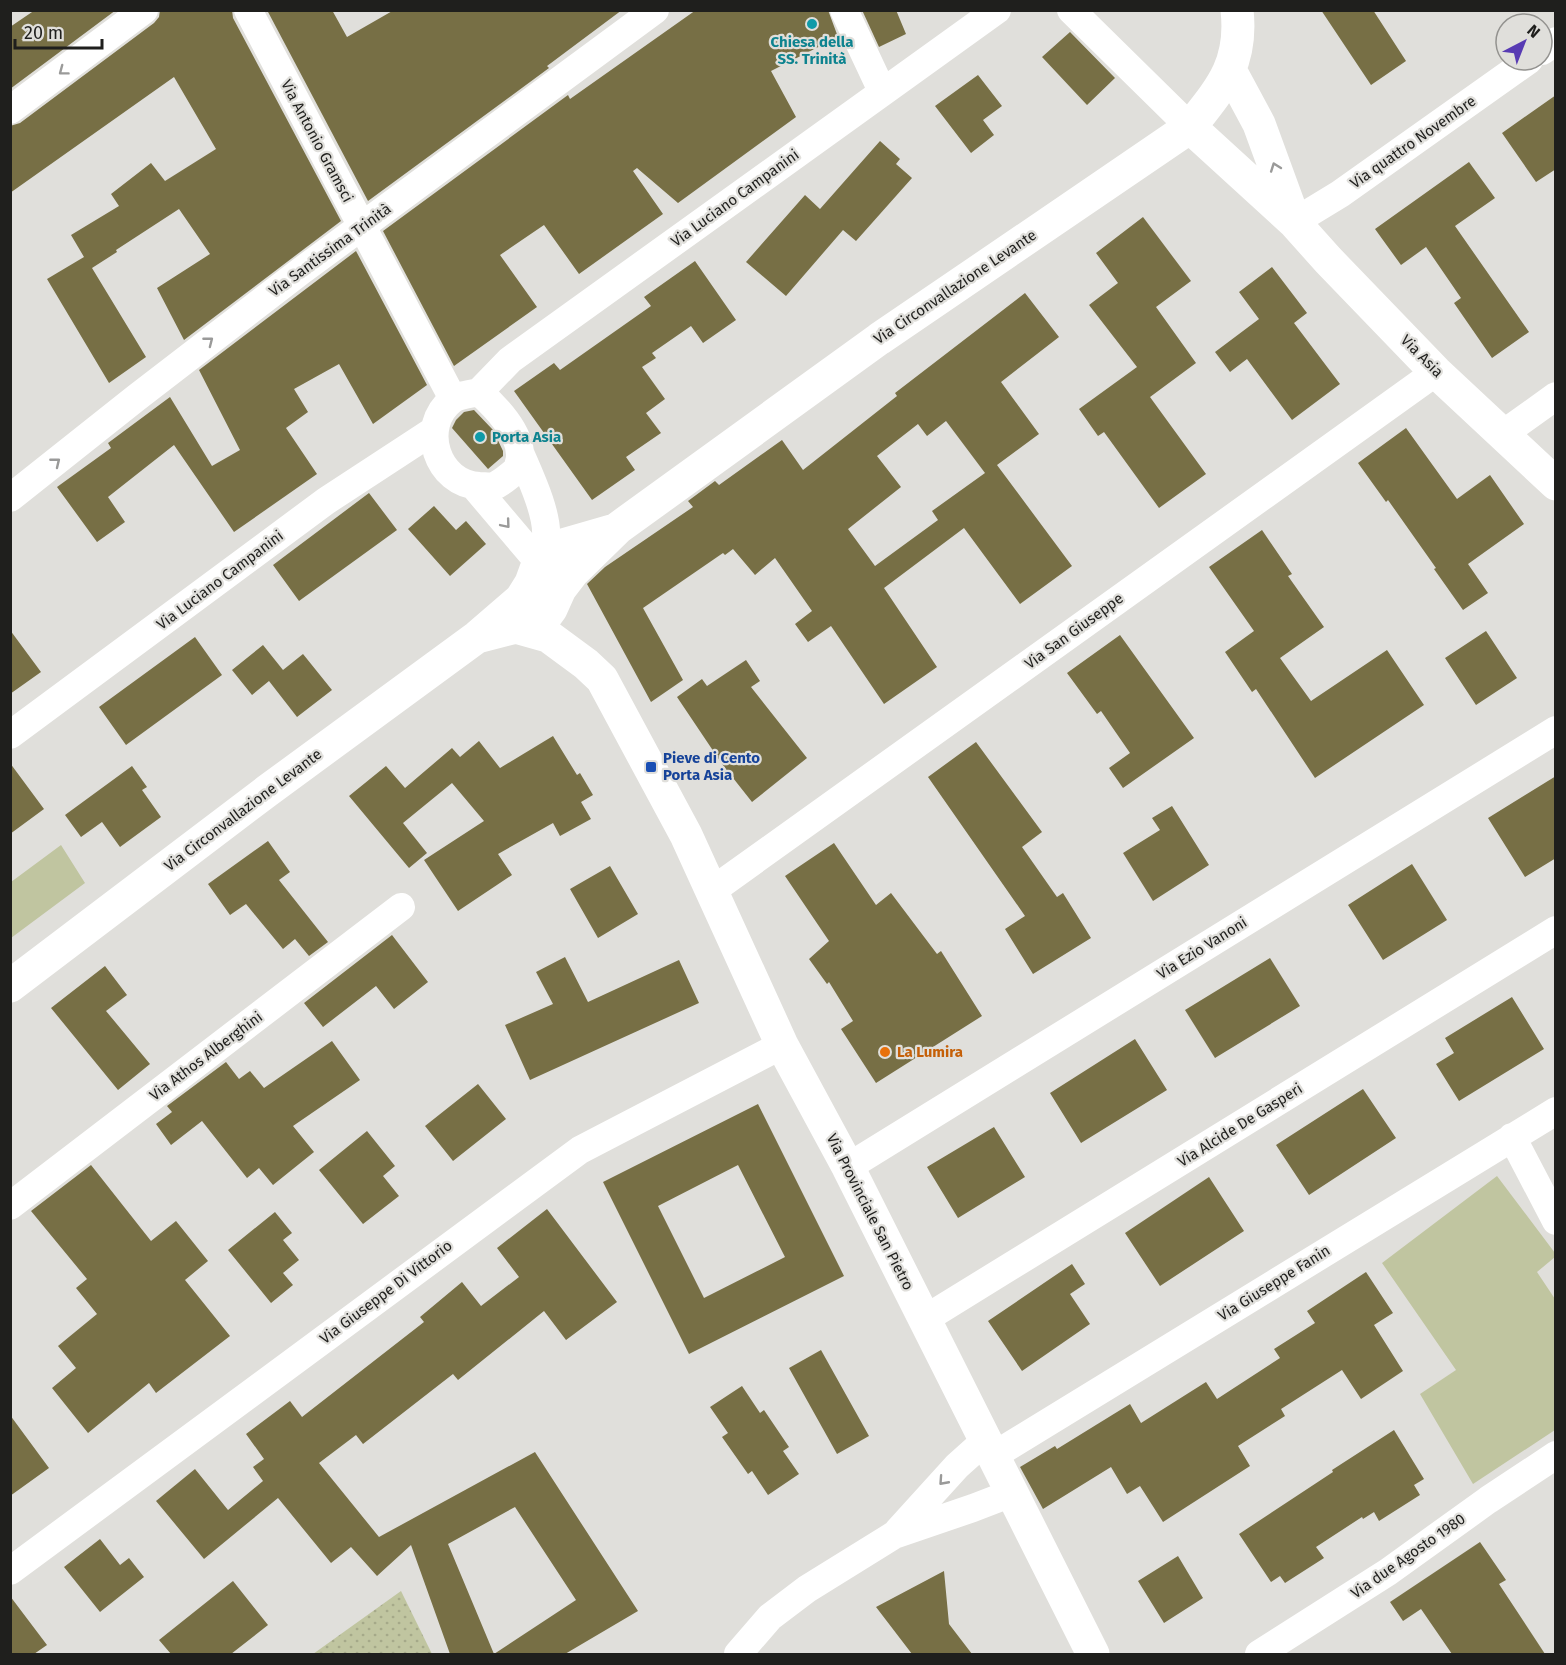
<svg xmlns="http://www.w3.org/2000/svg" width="1566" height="1665" font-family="'Fira Sans',sans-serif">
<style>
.green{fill:#c0c5a0}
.garden{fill:url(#garden-dots)}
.building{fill:#776f45;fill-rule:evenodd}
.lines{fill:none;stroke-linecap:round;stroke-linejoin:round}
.street{stroke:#fff;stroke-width:28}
.secondary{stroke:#fff;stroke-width:33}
.oneway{stroke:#9a9a99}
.culture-dot{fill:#0f9aa8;stroke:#e0dfdb;stroke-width:2}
.transit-dot{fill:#1a4fb4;stroke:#e0dfdb;stroke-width:2}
.food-dot{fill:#e8710a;stroke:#e0dfdb;stroke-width:2}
.labels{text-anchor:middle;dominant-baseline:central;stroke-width:4.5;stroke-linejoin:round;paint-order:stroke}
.culture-label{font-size:15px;font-weight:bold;fill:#0d838f;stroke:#e0dfdb}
.street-label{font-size:15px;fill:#1f1f1d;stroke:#e0dfdb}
.transit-label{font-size:15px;font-weight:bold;fill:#164399;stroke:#e0dfdb;text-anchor:start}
.food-label{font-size:15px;font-weight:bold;fill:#c56008;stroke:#e0dfdb;text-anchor:start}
</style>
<defs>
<pattern id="garden-dots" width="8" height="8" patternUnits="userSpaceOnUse" patternTransform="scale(1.5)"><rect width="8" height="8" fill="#c0c5a0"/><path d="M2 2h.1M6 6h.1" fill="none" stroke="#a5a989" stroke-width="1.8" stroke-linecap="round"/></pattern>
</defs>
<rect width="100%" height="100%" fill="#e0dfdb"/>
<path class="green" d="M61,845L85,883L11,938V882Z
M1497,1176L1555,1253V1257L1537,1272L1555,1299V1430L1473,1484L1420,1394L1456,1370L1382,1263Z"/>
<path class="garden" d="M401,1591L432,1654H313Z"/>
<path class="building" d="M35,10H116L10,89V27Z
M160,10H232L233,18L341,221L184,340L157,288L210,254L179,209L116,250L117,252L92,268L146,357L109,383L47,279L84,257L71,235L119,206L111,194L151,163L165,181L216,149L174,77L10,193V126L20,123L154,23L159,17Z
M267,10H332L347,37L394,10H622L547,66L549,68L368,201Z
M696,10H828L838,37L771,71L796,117L678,203L637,168L633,171L663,214L579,274L544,225L500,255L537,307L454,366L383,231L568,95L570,99Z
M862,10H896L906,34L879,47Z
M1321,10H1373L1406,61L1371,85Z
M1070,32L1115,78L1087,105L1042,57Z
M978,75L1002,106L983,120L994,135L971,153L935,106Z
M1556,95V169L1536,182L1502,133Z
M880,141L900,159L896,164L912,178L856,241L843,230L786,296L746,262L805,195L820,209Z
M1469,162L1495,198L1455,226L1529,332L1492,358L1454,303L1461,298L1426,247L1401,265L1375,229Z
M1143,217L1191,281L1156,307L1196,363L1150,397L1206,474L1159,508L1104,432L1098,436L1079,409L1137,367L1089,305L1118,283L1096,253Z
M356,251L427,385L373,424L339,364L294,389L308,412L286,428L317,474L234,532L174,445L108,497L125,522L97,542L57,487L111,448L108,443L170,397L212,466L240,450L199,370Z
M695,261L736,320L703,343L691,326L652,353L656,358L642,367L665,399L646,413L661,433L626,457L635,470L592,500L514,391L554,363L560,370L651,306L644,297Z
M1272,267L1307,313L1294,323L1340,384L1292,420L1247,359L1230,372L1215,352L1259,319L1239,292Z
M1025,293L1059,337L1001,382L1039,434L997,465L1072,566L1020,604L964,528L884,588L937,667L884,704L831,626L808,642L795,624L812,611L775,558L755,575L733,549L725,555L723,553L643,608L683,680L651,702L587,584L605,567L693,507L688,501L715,481L719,485L782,440L803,470L897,396L895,393ZM946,421L985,473L932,511L938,520L875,566L848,529L901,487L877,456L918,424L927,436Z
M474,410L493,430L503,451V456L488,469L452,428L456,420L464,412Z
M1406,428L1457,499L1490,475L1524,524L1468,564L1488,593L1463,610L1434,569L1436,568L1388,500L1386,502L1358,463Z
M369,493L397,530L299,601L273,565Z
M434,506L456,530L466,521L486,544L450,576L408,529Z
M1262,530L1292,574L1288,576L1324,627L1280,658L1311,701L1387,650L1424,705L1315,778L1256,689L1252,692L1225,652L1254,631L1209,567Z
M10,630L41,672L10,694Z
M1486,631L1517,678L1476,705L1445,658Z
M1120,635L1194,738L1123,788L1109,768L1130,753L1101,711L1097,714L1067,673Z
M195,637L222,675L126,745L99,707Z
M263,645L283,670L303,654L332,690L297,717L269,681L252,695L232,670Z
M746,660L760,681L751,687L807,758L752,802L722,764L677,697L702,679L707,686Z
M553,736L577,775L580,773L593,795L581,802L591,819L560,836L553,823L498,854L512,875L458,911L424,860L484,821L452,783L403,823L427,853L409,868L349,796L386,766L405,788L452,748L460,757L479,741L500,768Z
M976,742L1042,832L1022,847L1057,897L1063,893L1091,938L1033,974L1005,929L1025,916L928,777Z
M10,763L44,809L10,834Z
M132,766L147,787L142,790L161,817L120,847L102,822L81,837L65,815Z
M1556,776V858L1525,877L1488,818Z
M1172,806L1209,865L1153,901L1123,853L1160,830L1152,818Z
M268,841L290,872L279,880L328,942L309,956L295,939L283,949L246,904L230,915L208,884Z
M834,843L876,905L891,893L937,954L941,951L982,1016L876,1083L841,1029L853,1021L829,982L827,984L809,959L829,941L785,876Z
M1412,864L1447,920L1383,960L1348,905Z
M610,866L638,914L598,938L570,889Z
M392,935L428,982L394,1009L376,986L323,1027L304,1003Z
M565,957L588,1002L679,960L699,1003L530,1080L505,1025L553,1004L536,972Z
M1270,958L1300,1006L1215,1058L1185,1010Z
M105,966L127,995L106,1011L150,1064L118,1090L51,1008Z
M1512,997L1544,1049L1459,1101L1436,1064L1454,1053L1445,1038Z
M1135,1039L1167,1090L1081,1143L1050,1093Z
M332,1041L360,1080L293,1126L314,1152L273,1185L259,1168L247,1178L202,1121L171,1145L156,1124L172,1112L167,1106L226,1062L239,1079L250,1071L264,1088Z
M478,1084L506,1119L453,1161L425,1126Z
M1363,1089L1396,1138L1309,1195L1276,1145Z
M758,1104L844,1276L689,1354L603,1182ZM738,1165L785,1257L704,1298L658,1206Z
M994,1127L1025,1177L958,1218L927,1167Z
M367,1131L395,1166L383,1176L399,1196L363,1224L319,1170Z
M91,1165L151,1241L176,1221L208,1261L185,1280L230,1336L156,1393L149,1383L88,1433L52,1388L76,1368L58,1346L97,1314L76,1288L87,1279L31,1211Z
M1209,1177L1244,1231L1160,1286L1125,1233Z
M547,1209L617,1302L566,1340L544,1311L458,1380L453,1374L363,1444L356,1435L319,1463L379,1537L535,1452L638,1611L565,1654H494L576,1600L515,1507L448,1544L494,1654H450L411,1545L377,1576L351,1547L331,1563L278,1498L204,1559L156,1501L195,1469L228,1510L263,1481L253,1467L264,1459L246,1434L290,1401L302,1417L424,1322L420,1317L462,1282L481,1306L519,1277L497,1248Z
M275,1212L292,1233L283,1240L299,1260L283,1273L293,1285L271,1303L228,1250Z
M1072,1264L1085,1284L1070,1294L1090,1324L1022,1371L988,1321Z
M1366,1272L1393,1313L1374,1325L1403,1371L1361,1399L1342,1370L1281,1409L1285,1416L1238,1446L1250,1466L1163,1522L1140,1486L1127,1494L1111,1467L1043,1509L1020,1467L1055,1446L1057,1449L1130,1404L1141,1423L1206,1382L1217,1399L1280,1358L1274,1349L1315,1323L1307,1311Z
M821,1350L869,1436L837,1454L789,1368Z
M742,1386L760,1413L764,1410L789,1447L783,1451L799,1474L768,1495L752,1471L748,1474L722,1437L728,1433L710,1407Z
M10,1415L49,1468L10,1496Z
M1394,1430L1424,1479L1414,1485L1420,1495L1379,1521L1374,1512L1363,1519L1362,1517L1316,1547L1324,1558L1285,1583L1280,1576L1271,1582L1239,1534L1333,1472L1332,1470Z
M100,1539L120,1565L129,1558L144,1577L100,1612L64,1567Z
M1480,1542L1506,1580L1499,1584L1545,1654H1452L1421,1609L1403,1621L1390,1602Z
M1178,1556L1203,1598L1164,1623L1138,1581Z
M944,1571L949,1624L972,1654H912L876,1607Z
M233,1581L268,1625L231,1654H171L159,1640Z
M10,1596L47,1645L34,1654H10Z"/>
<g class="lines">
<path class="street" d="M248,10L453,399
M844,10L882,91
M1071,10L1190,127
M1542,51L1556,41
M10,110L144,10
M1294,222L1340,194L1529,60
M479,392L510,360L997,10
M479,392C495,406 521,433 520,456C520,460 518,466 517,470C510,475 502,483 494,486C490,487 484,486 480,486C437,485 418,426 452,400C458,395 471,394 479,392Z
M1503,434L1556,396
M521,455C530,476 548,514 546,537C545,545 542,553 539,561
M474,486L530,552L554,576
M10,498L136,398L301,271L655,10
M10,735L326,501L433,431
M713,890L1436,372
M1512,1137L1556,1221
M848,1167L1556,730
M10,1206L401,907
M925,1319L1556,930
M993,1456L1556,1111
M898,1531L957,1466L986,1440
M10,1571L580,1150L782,1045
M738,1654L770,1617L807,1589L894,1535L973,1508L1012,1493
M1259,1654L1388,1572L1488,1500L1556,1455"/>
<path class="secondary" d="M1230,70L1259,124L1293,217
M1190,127L1294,222L1328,260L1436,372L1556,484
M534,632L551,609L560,589L573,572L618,528L879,339L1190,127C1221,88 1243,64 1237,10
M477,637L516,627L548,636L586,664L602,679L686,835L782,1045L848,1167L1093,1654
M10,986L267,791L477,637L521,599L531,583L539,561L559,546L611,531"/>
</g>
<defs><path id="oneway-chevron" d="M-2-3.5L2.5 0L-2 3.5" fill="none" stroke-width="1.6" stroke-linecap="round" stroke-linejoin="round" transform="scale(1.5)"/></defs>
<g class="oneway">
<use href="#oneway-chevron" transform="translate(63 71) rotate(143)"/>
<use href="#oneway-chevron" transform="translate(1275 167) rotate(-110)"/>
<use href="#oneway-chevron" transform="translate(209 341) rotate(-38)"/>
<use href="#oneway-chevron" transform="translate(56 462) rotate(-39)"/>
<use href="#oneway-chevron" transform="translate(506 524) rotate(50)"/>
<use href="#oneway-chevron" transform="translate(943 1481) rotate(132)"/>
</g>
<g class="culture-dot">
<circle cx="812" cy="24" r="6"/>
<circle cx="480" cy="437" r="6"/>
</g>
<rect class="transit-dot" x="645" y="761" width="12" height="12" rx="3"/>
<circle class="food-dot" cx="885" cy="1052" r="6"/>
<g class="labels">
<g class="culture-label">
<text x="812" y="42">Chiesa della<tspan x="812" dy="17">SS. Trinità</tspan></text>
<text x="492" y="437" text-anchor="start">Porta Asia</text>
</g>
<g class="street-label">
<text transform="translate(317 141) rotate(62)">Via Antonio Gramsci</text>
<text transform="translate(1413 142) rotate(-35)">Via quattro Novembre</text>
<text transform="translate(735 198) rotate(-36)">Via Luciano Campanini</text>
<text transform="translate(330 250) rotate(-36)">Via Santissima Trinità</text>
<text transform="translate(955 287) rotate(-34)">Via Circonvallazione Levante</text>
<text transform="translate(1422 356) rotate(45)">Via Asia</text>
<text transform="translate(220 580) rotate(-37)">Via Luciano Campanini</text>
<text transform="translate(1074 631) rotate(-36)">Via San Giuseppe</text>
<text transform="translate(243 810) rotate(-37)">Via Circonvallazione Levante</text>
<text transform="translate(1202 948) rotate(-32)">Via Ezio Vanoni</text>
<text transform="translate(206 1056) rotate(-37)">Via Athos Alberghini</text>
<text transform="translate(1240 1125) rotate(-32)">Via Alcide De Gasperi</text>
<text transform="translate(870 1212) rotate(63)">Via Provinciale San Pietro</text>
<text transform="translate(1274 1283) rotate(-32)">Via Giuseppe Fanin</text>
<text transform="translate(386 1292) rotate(-37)">Via Giuseppe Di Vittorio</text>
<text transform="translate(1408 1556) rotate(-35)">Via due Agosto 1980</text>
</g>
<g class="transit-label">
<text x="663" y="758">Pieve di Cento<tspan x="663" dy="17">Porta Asia</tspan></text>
</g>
<g class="food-label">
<text x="897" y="1052">La Lumira</text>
</g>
</g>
<rect width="1566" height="1665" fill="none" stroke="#1f1f1d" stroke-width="24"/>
<g transform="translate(1524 42) rotate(42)"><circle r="28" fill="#e0dfdb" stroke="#93928f" stroke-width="1.5"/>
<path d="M0-4.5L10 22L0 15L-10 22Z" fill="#583bb3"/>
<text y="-9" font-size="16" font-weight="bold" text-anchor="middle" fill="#1f1f1d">N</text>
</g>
<path d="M15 39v9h87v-9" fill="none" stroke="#1f1f1d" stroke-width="3"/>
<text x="24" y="39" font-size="18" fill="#1f1f1d" stroke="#e0dfdb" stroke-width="4.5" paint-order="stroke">20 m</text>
</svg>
